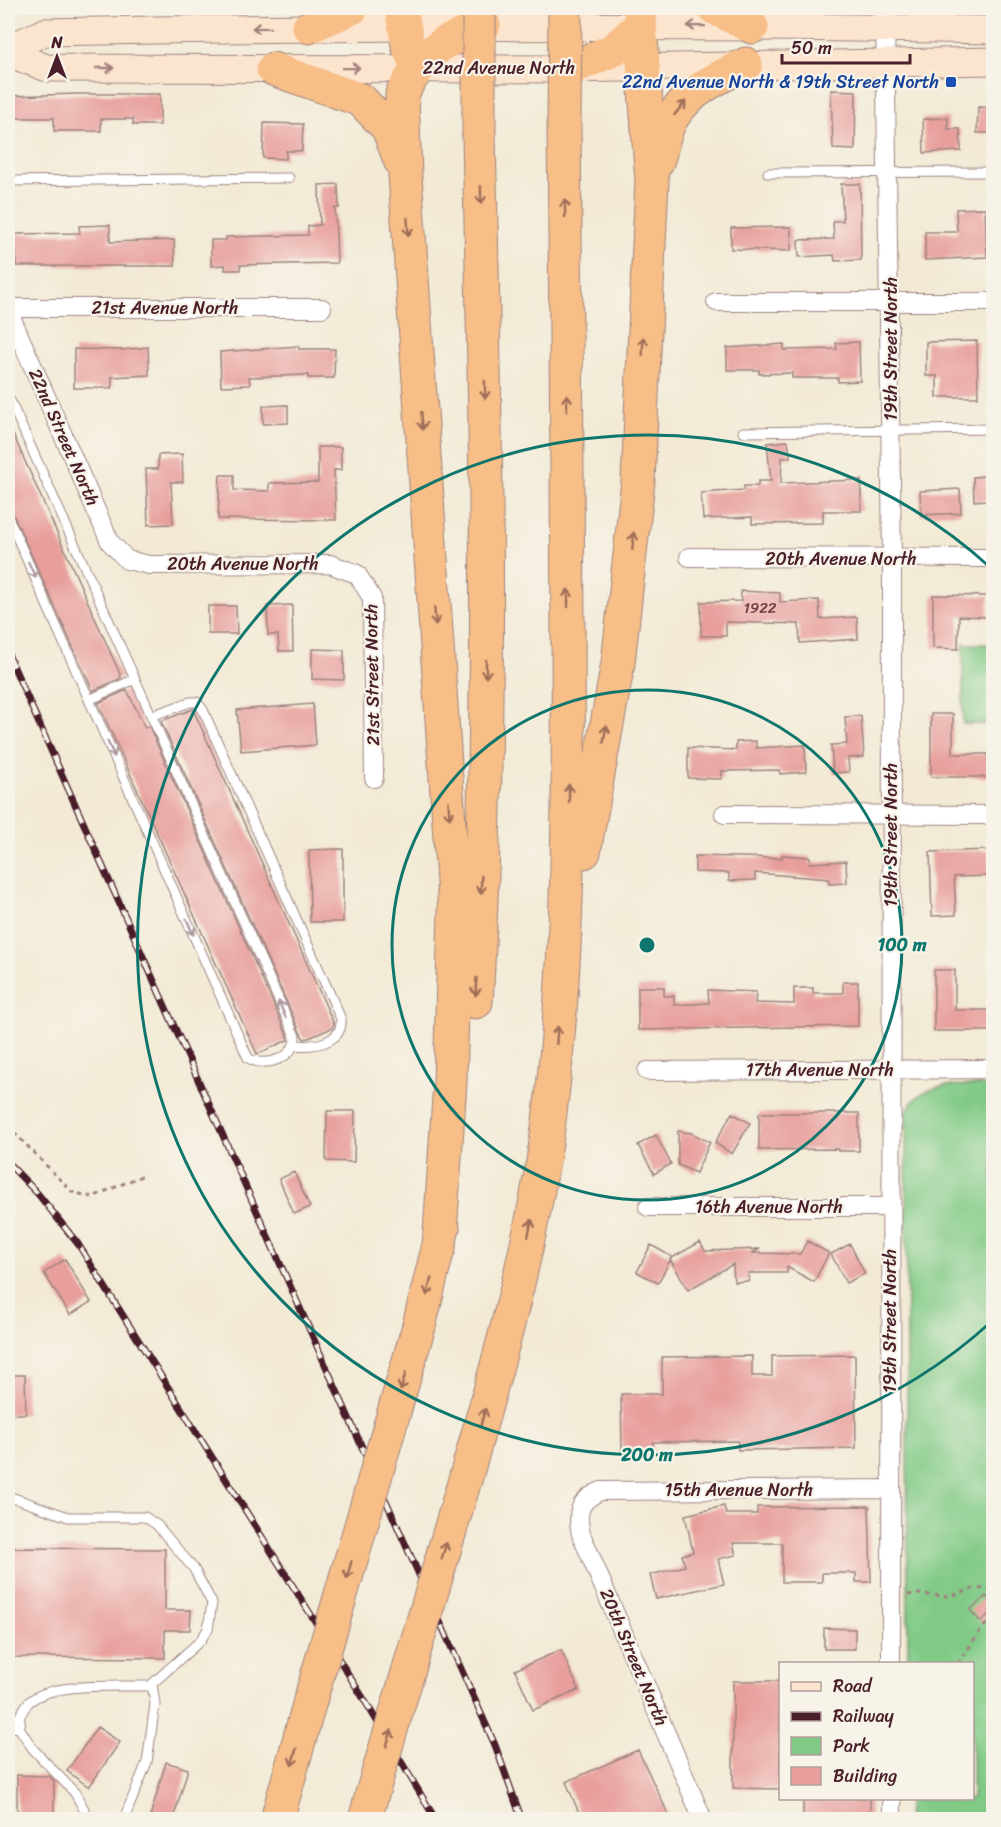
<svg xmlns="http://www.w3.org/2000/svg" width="1001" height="1827" font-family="Sriracha,sans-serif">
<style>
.green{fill:#80ca86;stroke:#657458;stroke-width:1.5}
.building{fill:#e89f9c}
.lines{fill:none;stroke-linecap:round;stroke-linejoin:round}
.lane-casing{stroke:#9e8480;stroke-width:11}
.street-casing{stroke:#9e8480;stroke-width:20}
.secondary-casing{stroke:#9e8480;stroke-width:29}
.highway-casing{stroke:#9e8480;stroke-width:35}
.path{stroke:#9e8480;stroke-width:3;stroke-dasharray:4.5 4.5;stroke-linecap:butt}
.lane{stroke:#fff;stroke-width:9}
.street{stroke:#fff;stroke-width:18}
.secondary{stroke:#fce5cf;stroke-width:27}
.highway{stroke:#f7be87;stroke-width:33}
.rail-casing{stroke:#4a1f2b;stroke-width:7}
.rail{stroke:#f7f3e8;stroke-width:4.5;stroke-dasharray:14;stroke-linecap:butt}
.highway-bridge-casing{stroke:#9e8480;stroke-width:35;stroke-linecap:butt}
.highway-bridge{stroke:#f7be87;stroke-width:33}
.oneway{stroke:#a3827d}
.oneway2{stroke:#a06e59}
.oneway3{stroke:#ae9aa0}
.ring{fill:none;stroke:#0f766e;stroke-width:3}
.transit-dot{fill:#1a4fb4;stroke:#f7f3e8;stroke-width:2}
.labels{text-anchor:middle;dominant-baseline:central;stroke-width:4.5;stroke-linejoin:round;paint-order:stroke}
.number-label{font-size:15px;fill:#723f47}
.street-label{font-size:18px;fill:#4a1f2b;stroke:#f7f3e8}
.transit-label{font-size:18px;fill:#164399;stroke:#f7f3e8;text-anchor:end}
.centre{fill:#0f766e;stroke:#f7f3e8;stroke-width:3}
.ring-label{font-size:18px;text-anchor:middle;font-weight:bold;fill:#0f766e;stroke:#f7f3e8;stroke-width:4.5;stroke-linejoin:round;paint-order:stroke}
</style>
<rect width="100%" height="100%" fill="#f7f3e8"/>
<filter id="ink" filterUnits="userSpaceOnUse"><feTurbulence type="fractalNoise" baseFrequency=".0167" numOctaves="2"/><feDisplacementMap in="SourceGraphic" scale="12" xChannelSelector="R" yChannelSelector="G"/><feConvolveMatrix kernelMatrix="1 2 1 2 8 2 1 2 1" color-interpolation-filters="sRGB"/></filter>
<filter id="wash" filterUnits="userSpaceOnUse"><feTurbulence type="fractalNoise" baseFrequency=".008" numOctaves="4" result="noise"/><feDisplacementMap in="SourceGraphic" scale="24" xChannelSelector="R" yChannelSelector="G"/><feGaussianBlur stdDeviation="1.35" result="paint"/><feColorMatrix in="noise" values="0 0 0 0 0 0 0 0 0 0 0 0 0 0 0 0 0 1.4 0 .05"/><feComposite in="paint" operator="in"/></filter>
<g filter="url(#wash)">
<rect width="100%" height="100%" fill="#f2ead5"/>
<path class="green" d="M963,644H993V724H963Z
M993,1086V1819H908V1799L972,1798V1664L908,1663L906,1113C921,1078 963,1086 993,1086Z"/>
<g id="blocks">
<path class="building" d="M831,90L856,91L855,150L833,149Z
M79,94H160V125H133V119H101V131H54V118H8V96Z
M978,107L993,108V133H977Z
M948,118V129H960L961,151L924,153L923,119Z
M264,123L303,124L302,151H286V159L263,158Z
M338,184L339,208H335L337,263L240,265V270H225V265L211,266V240H226V237L308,235V226L320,225L319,185Z
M841,184H860L861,260L835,261L834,255L799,257L798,240L834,239L833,221H843Z
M985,208L987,257L925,260V232H957L956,209Z
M110,225V242L174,240L175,266H16L15,234L80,233L79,226Z
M791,227V251L731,249V228Z
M977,341L978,397H937V376H926V342Z
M859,342L860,381L838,382V378H792V373L759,374V370H727V348L784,344V350L837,349L836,343Z
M298,346L299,349H335L334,378H308V375L249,377L250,385L221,386L220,352Z
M148,347L149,375L112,377V388H74V349L122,350Z
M288,405V423L263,424V406Z
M8,423L120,674L121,678L93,691L8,503Z
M788,441L790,457L782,458L781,483L861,480V511H823V523L752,524V517L703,519L701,493L744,490V486H758V481H771L767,443Z
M318,447H341V470H334L336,520L218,519L220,475H234V490L269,491V483L318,482Z
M182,454L183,482H171L173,524L148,525L146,469H158V455Z
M986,476L987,500L974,501L973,477Z
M960,489L961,513L921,515L920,491Z
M741,591L780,593V602L819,600L820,619L857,617L858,639L800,643L799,624L726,622V636H701V602L741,601Z
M933,595L989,596L988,617L959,616L958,649L933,648Z
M292,605L293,651H279L278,635H268L267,606Z
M208,606H236L237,634H208Z
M312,649L344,650V680L312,679Z
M127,690L145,728L149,726L288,1037V1040L257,1054L98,703Z
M313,704L316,745L241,751L237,710Z
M193,709L334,1024L332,1028L309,1038L304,1039L301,1034L161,721Z
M931,714H953V754H988V777H931Z
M861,716L864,757L848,758L849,772L833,773L831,745L847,744L845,717Z
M756,741V748L805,745L806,772L780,774L779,770L722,771V779L688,778V748L736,750V742Z
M343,849V922H310L309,850Z
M989,850L990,876L954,877L956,915L932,916L930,852Z
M782,855L810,857V863L846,861L847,883L829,884V879L755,873V880L729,881V873L695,872V856L782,858Z
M934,970H955V1010H990V1031H934Z
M843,982H858V1026L638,1030V987H664V996H674V1005L709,1003L708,990L756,992L755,1003L794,1004V988H813V993H843Z
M327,1111H355L354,1162L326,1161Z
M732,1113L750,1123L732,1154L715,1143Z
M759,1113H859V1151H838V1149L759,1150Z
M678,1131L691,1133L710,1142L696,1173L678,1165Z
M656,1135L671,1164L654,1174L638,1145Z
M294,1172L310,1207L294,1214L279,1179Z
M807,1241L829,1253L814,1282L787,1267V1273H748L749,1281L734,1282L733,1264L688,1290L670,1259L700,1242L705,1251L760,1249L752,1253L800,1254Z
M850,1244L865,1274L846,1283L831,1254Z
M651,1245L672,1257L658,1283L637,1272Z
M65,1259L91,1302L70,1315L44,1273Z
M855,1355L856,1448L738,1450V1441L653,1442V1451H622L621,1394H662V1357L752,1356V1376H772V1356Z
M8,1375H25L26,1414H8Z
M724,1506L726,1514H757V1507L869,1506L871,1582H856V1573H822V1582H782V1543H733L736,1555L718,1559L724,1584L656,1599L650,1575L685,1566L682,1555L693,1552L685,1515Z
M8,1548L165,1549V1610H191L190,1630H165V1658L11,1657L12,1602H8Z
M986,1596L993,1604V1610L981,1622L970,1610Z
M824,1628L855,1629V1649H824Z
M561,1650L579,1690L533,1710L515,1670Z
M733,1681H780V1789L733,1788Z
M97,1727L120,1742L89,1787L67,1771Z
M638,1750L671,1820H582L566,1782Z
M166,1762L188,1769L173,1820H149Z
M17,1775L49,1776L54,1781V1820H17Z
M803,1798H870V1820H803Z"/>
</g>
</g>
<g filter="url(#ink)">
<use href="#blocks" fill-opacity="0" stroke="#9e8480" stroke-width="1.5"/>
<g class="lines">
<g class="lane-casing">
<path id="lane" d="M768,173L994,172
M8,181L289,178
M8,396L295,1036C296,1058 265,1069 248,1058L8,517
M743,432L994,429
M89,700L135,679
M151,716L190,702H197L203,710L341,1019C343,1043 314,1047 295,1045
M8,1496L68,1517H145L157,1525L194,1569L212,1603L208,1629L200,1641L152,1684L155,1704L147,1762L124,1819H95L86,1813L75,1793L33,1749L16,1723C20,1717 23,1709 28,1703C49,1681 122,1687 152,1686"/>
</g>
<g class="street-casing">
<path id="street" d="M885,8L892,560L891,1664
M716,302H994
M8,308H322
M8,310L110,542L127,560L149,565L330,564L357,574L372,598L374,778
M689,557L994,558
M724,814L994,815
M647,1071L994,1069
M648,1207H889
M8,1723H16
M892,1798V1820
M703,1820L581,1534C576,1512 579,1500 601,1491L890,1489"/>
</g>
<g class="secondary-casing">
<path id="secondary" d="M8,48L45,32C361,26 677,24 994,30
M8,53L47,68L569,69L994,61"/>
</g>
<g class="highway-casing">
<path id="highway" d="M401,8L408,45L417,67
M714,8L752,27
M309,27L352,8
M273,69L361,100L388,128L400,160
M569,69L613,50L640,25
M657,162C662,149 664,130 672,118C688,91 719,77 746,64
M584,852L618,663L638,481L652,181L640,25L641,8
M476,1002C493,714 486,425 479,137
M439,1248L450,1082L455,911L405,175L402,94L409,81L428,55L444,43L484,25
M419,1326L443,1228
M467,1473C500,1357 533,1241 549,1121C570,958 569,793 568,630C567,461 566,293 564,124
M277,1820L310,1701
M365,1820L372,1794"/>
</g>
<path class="path" d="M8,1126L72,1192L92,1197L144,1175
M908,1595C922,1592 934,1597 947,1596C966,1595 972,1582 994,1593
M958,1664L982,1628L994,1618"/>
<use href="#lane" class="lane"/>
<use href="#street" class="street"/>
<use href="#secondary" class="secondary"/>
<use href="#highway" class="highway"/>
<g class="rail-casing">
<path id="rail" d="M8,654L495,1745L522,1820
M8,1163L38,1194L78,1244L362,1696L436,1820"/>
</g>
<use href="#rail" class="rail"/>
<g class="highway-bridge-casing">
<path id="highway-bridge" d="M479,8V137
M564,124L565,8
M310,1701L419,1326
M372,1794L467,1473"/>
</g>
<use href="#highway-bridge" class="highway-bridge"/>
</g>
<defs><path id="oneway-shaft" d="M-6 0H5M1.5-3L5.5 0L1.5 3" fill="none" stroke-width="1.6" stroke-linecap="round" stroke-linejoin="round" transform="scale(1.5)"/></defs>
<g class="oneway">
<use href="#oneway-shaft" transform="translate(696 26) rotate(-179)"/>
<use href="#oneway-shaft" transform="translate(261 28) rotate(179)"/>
<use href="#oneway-shaft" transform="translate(105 68)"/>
<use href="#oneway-shaft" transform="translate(351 68) rotate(-1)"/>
</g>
<g class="oneway2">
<use href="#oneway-shaft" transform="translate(680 108) rotate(-51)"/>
<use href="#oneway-shaft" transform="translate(481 195) rotate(89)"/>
<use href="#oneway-shaft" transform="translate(565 208) rotate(-91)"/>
<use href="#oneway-shaft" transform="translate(408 227) rotate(86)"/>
<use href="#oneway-shaft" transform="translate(643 346) rotate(-88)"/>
<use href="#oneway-shaft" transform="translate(485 390) rotate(89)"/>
<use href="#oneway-shaft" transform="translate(567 403) rotate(-90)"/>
<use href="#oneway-shaft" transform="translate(422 421) rotate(86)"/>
<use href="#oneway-shaft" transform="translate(633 541) rotate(-85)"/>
<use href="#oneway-shaft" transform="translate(568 598) rotate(-90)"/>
<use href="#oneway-shaft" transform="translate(435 616) rotate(86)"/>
<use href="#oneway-shaft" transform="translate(486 669) rotate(90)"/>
<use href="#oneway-shaft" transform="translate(605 734) rotate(-80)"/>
<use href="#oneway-shaft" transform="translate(569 793) rotate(-90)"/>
<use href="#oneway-shaft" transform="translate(449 810) rotate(86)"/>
<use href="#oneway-shaft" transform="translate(481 885) rotate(92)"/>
<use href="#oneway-shaft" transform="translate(476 987) rotate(93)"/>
<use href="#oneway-shaft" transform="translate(557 1035) rotate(-86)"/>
<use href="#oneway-shaft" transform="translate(530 1228) rotate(-78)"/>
<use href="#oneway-shaft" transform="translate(429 1287) rotate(104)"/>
<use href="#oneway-shaft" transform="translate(403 1382) rotate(106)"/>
<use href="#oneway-shaft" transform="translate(483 1417) rotate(-74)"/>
<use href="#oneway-shaft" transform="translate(444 1551) rotate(-73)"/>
<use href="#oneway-shaft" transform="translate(349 1570) rotate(106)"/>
<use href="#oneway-shaft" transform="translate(389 1738) rotate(-73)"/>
<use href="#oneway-shaft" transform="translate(294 1757) rotate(106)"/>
</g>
<g class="oneway3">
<use href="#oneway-shaft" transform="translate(32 570) rotate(65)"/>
<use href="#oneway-shaft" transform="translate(111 749) rotate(66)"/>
<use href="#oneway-shaft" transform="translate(190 927) rotate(66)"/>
<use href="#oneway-shaft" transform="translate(282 1009) rotate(-114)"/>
</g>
</g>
<g class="ring">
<circle cx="647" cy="945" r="255"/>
<path d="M992 1321A510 510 0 1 1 992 569"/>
</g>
<rect class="transit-dot" x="945" y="76" width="12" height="12" rx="3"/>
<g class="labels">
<g class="number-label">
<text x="760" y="608">1922</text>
</g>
<g class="street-label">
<text x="499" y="68">22nd Avenue North</text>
<text x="165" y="308">21st Avenue North</text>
<text transform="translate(891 349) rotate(-90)">19th Street North</text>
<text transform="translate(64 437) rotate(66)">22nd Street North</text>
<text x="841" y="559">20th Avenue North</text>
<text x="243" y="564">20th Avenue North</text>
<text transform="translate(372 675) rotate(-91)">21st Street North</text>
<text transform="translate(891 835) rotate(-90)">19th Street North</text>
<text x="820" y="1070">17th Avenue North</text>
<text x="769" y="1207">16th Avenue North</text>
<text transform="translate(890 1321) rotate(-90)">19th Street North</text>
<text x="739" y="1490">15th Avenue North</text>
<text transform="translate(634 1657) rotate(67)">20th Street North</text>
</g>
<g class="transit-label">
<text x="939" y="82">22nd Avenue North &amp; 19th Street North</text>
</g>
</g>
<circle cx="647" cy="945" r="9" class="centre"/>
<g class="ring-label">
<text x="902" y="951">100 m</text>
<text x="647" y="1461">200 m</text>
</g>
<rect width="1001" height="1827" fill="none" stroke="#f7f3e8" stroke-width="30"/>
<rect x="779" y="1662" width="195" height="138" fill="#f7f3e8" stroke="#b29e9c" stroke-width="1.5"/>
<rect x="791" y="1682" width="30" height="9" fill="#fce5cf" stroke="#b29e9c" stroke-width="1.5"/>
<text x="833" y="1692" font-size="18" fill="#4a1f2b">Road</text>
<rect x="791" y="1712" width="30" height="9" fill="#4a1f2b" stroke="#b29e9c" stroke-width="1.5"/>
<text x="833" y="1722" font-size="18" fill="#4a1f2b">Railway</text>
<rect x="791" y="1737" width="30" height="18" fill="#80ca86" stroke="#b29e9c" stroke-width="1.5"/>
<text x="833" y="1752" font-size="18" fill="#4a1f2b">Park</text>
<rect x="791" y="1767" width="30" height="18" fill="#e89f9c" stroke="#b29e9c" stroke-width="1.5"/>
<text x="833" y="1782" font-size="18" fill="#4a1f2b">Building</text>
<g transform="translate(57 57)" stroke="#f7f3e8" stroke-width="4.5" paint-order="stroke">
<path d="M0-4.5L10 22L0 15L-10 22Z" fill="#4a1f2b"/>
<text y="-9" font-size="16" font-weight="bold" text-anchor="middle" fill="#4a1f2b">N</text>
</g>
<path d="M782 54v9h128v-9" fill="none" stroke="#4a1f2b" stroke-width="3"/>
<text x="791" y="54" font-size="18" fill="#4a1f2b" stroke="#f7f3e8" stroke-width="4.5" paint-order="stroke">50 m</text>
</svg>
